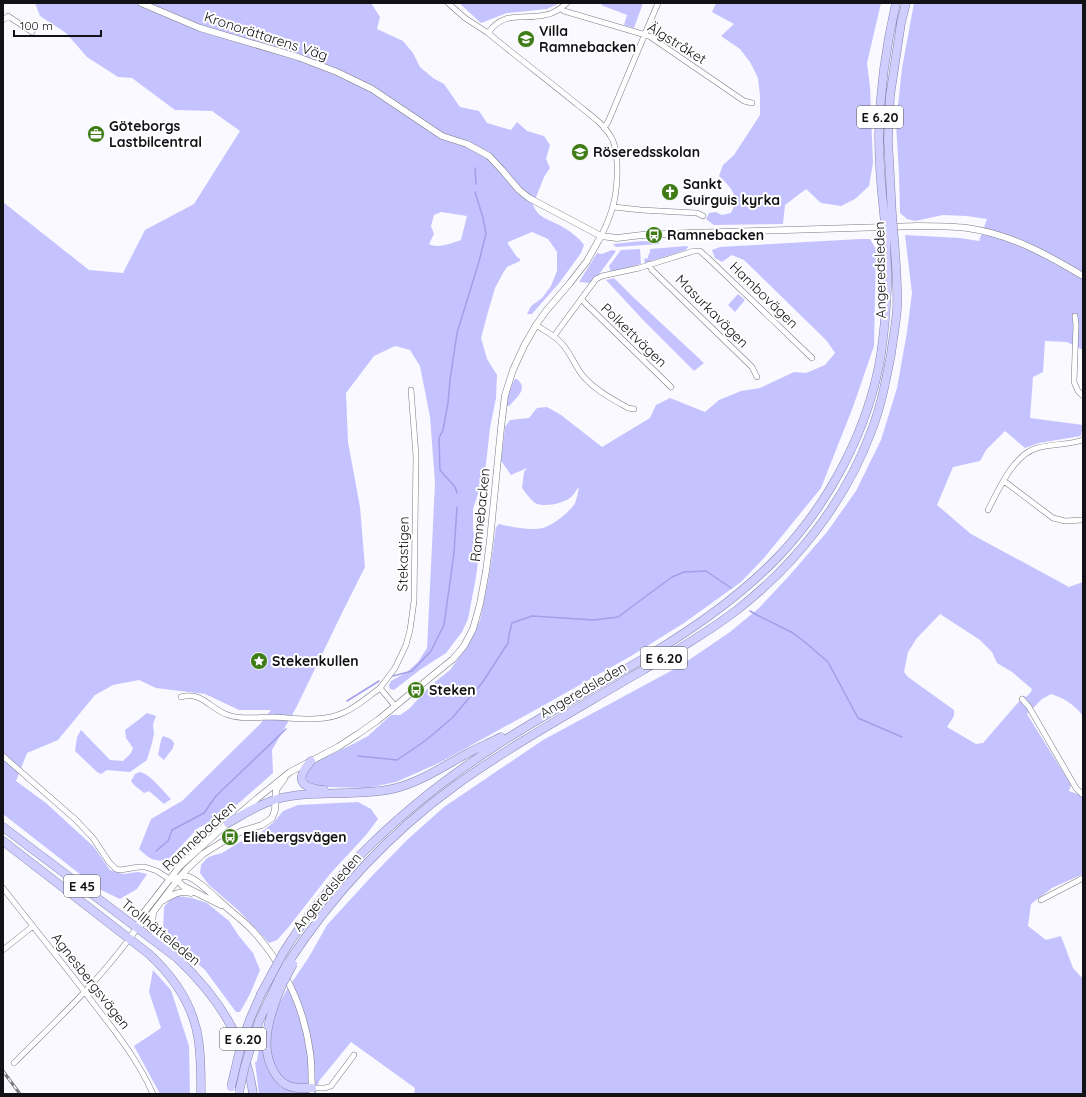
<svg xmlns="http://www.w3.org/2000/svg" width="1086" height="1097" font-family="Quicksand,sans-serif">
<style>
.green{fill:#c5c3ff;fill-rule:evenodd}
.lines{fill:none;stroke-linecap:round;stroke-linejoin:round}
.stream{stroke:#a29ee8;stroke-width:1.5}
.minor-casing{stroke:#7a7a83;stroke-width:6}
.tertiary-casing{stroke:#7a7a83;stroke-width:7}
.trunk-casing{stroke:#8684ad;stroke-width:9}
.minor{stroke:#fff;stroke-width:5}
.tertiary{stroke:#fff;stroke-width:6}
.trunk{stroke:#d0cefe;stroke-width:8}
.rail-casing{stroke:#79797e;stroke-width:3}
.rail{stroke:#fff;stroke-width:1.5;stroke-dasharray:4.5;stroke-linecap:butt}
.trunk-bridge-casing{stroke:#8684ad;stroke-width:9;stroke-linecap:butt}
.trunk-bridge{stroke:#d0cefe;stroke-width:8}
.labels{text-anchor:middle;dominant-baseline:central;stroke-width:4;stroke-linejoin:round;paint-order:stroke}
.shield{fill:#fff;stroke:#59595c;stroke-width:1}
.shield-label{font-size:13px;font-weight:bold;fill:#121216}
.poi-label{font-size:14px;font-weight:bold;fill:#121216;stroke:#fff;text-anchor:start}
.street-label{font-size:14px;fill:#121216;stroke:#fff}
</style>
<rect width="100%" height="100%" fill="#f9f9ff"/>
<path class="green" d="M35,3H371L380,17L377,29L403,41L413,53L420,67L433,78L444,84L460,107L479,111L487,123L511,130L517,122L527,131L544,136L550,145L546,159L550,168L544,177L533,205C539,219 549,219 561,226C570,231 578,237 584,245L581,253L560,282L532,314H527L531,306L542,298L551,286L557,271V252L548,239L532,232L508,242V244L517,257L520,259V261L507,267L503,273L495,288L488,312L481,338L487,359L497,375L496,398L490,428L485,473L473,509V530L479,554L476,577L468,619L462,632L446,653L421,669L394,690L390,689L389,685L391,681L407,672L418,662L427,648L435,483L430,417L420,366L410,350L395,346L374,356L346,393L348,442L360,507L365,567L342,613L296,708L272,750L273,773L224,816L198,828L167,861C151,860 151,860 139,849L151,819L182,801L260,724L271,710H239L205,694L156,688L139,680L113,685L95,695L58,740L27,753L16,781L46,803L94,847L110,870L123,874L138,872L147,874L137,889L120,899L99,889L3,814V202L89,270L123,273L145,230L194,204L240,131L212,111L175,110L132,78L118,77L87,57L66,33L40,16ZM441,212L467,216L461,240C453,243 437,249 429,244L434,234L431,226L434,215Z
M459,3H560L547,9L507,13L481,23Z
M602,3H643L634,28L624,25L627,15L601,5Z
M716,3H881L867,63L870,87L873,163L869,186L855,199L841,206L821,203L806,189L785,205L783,224L714,225L706,219L709,213L716,212L722,215L731,213C732,210 734,207 735,204C736,191 727,184 719,176L723,165L734,155L760,115V96L758,78L750,62L740,49L721,36L734,24L712,12Z
M914,3H1083V350L1067,342L1045,341L1043,372L1033,377L1030,418L1083,425L1081,436L1039,443L1025,448L1005,431L986,450L980,461L953,467L937,505L971,534L1069,587L1083,582V716C1075,705 1064,698 1051,694L1042,699L1027,714L1071,785L1069,791L1078,794L1083,797V874L1052,888L1031,904L1028,926L1046,940L1061,936L1073,968L1083,979V1094H414L415,1088L351,1042L319,1081L316,1094H259L255,1062L257,1061L261,1036L286,991L309,957L327,925L371,877L407,840L444,807L543,740L680,666L730,632L759,608L789,576L827,532L856,491L881,440L897,388L907,332L912,293L905,235L960,238L979,241L987,219L967,216L943,215L915,221L907,219L900,213L899,174L896,124L902,68ZM940,614L980,640L992,652L997,663L1012,672L1032,689L1031,692L1026,697L1024,696L1022,698L983,743L976,744L947,727L954,716V710L908,677L904,672L908,652L917,638Z
M860,239H870L876,249L874,346L853,407L821,488L764,558L741,582L684,623L631,656L546,704L439,763L396,782L367,788L329,787L313,785L308,782L306,778V772L315,762L353,744L368,736L391,715H400L409,709L430,686L450,670L470,642L480,620L489,576L496,527L499,524C511,527 530,531 543,528C553,525 570,512 575,503C577,498 578,492 579,487C576,490 574,495 571,497C565,503 546,507 537,504C531,501 526,493 522,488L524,472L527,468L511,475L501,461L505,427L510,420L529,418L537,408L547,407L561,415L602,447L650,418L656,405L670,398L705,412L719,400L741,391L760,388L794,372L806,373L825,365L835,353L827,341L744,260L732,255L722,262L715,258L712,250L720,247Z
M642,241L659,242V244L616,247L613,244Z
M687,246L688,247L686,250L645,263L644,259L648,258V256L650,252V249Z
M640,249L641,264L611,272L609,266L621,250Z
M612,250L616,251L600,273L591,283L579,282L597,253L602,254Z
M614,278L633,297L704,363L694,371L645,322L606,280Z
M738,294L745,300L735,312L728,305Z
M515,379H517C528,388 518,396 511,404L509,406H507C507,397 510,387 515,379Z
M147,713L156,716L153,724L154,734L152,743L147,760L130,772L107,770L101,774L97,772L75,751L77,737L81,730L110,760L123,761L131,753L133,748L126,738L125,730L137,721Z
M163,736L171,739L174,743L173,748L164,760L158,755L161,740Z
M140,772C149,773 164,792 171,799L164,804L149,791L144,793L134,785L131,781L135,774Z
M358,802L371,809L378,819L366,835L330,874L287,929L277,940L269,943L239,911L209,885L200,873L201,865L207,858L211,856L222,853L245,839L258,835L275,821L283,811L298,805Z
M178,896L192,898L207,903L229,921L239,936L253,953L260,970L250,994L240,1012H236L205,970L173,942L163,931L164,907L170,900Z
M153,970L171,990L189,1046L190,1094H160L134,1046L161,1028L149,992Z"/>
<g class="lines">
<path class="stream" d="M475,168L476,184
M457,493L455,487L440,470L439,438L443,430L448,403L450,380L457,333L478,265L486,234L483,218L475,192
M750,611L757,615L793,633L806,643L828,662L858,718L902,737
M393,676L412,671L431,651L444,625L454,553L457,507
M347,701L379,681
M358,756L397,760L425,741L452,718L482,683L508,643L509,635L512,623L532,616L594,620L618,617L672,577L684,572L706,571L731,588
M156,851L168,841L172,830L204,813L216,796L286,729"/>
<g class="minor-casing">
<path id="minor" d="M448,3L465,18L488,33
M567,3C561,8 554,14 545,15C522,20 504,10 488,33C518,58 549,81 578,105C589,114 604,124 611,137C616,144 616,154 617,163C618,191 614,211 601,236
M561,9L564,11L649,36L744,101L752,103
M3,20L8,16L32,32
M604,128L608,122L658,3
M614,207L641,210L697,213L703,216
M649,264L652,270L752,367L757,377
M581,299L671,387
M1075,316L1076,325L1074,382L1078,391L1083,396
M536,325C545,331 556,336 563,345C571,354 575,366 583,376C595,390 612,399 628,408L634,409
M554,336L596,279L602,276L639,268L694,251H700L709,259L812,358
M1004,481L1053,518L1065,521L1083,520
M988,510C999,489 1013,455 1037,448C1052,444 1068,445 1083,440
M181,697C202,691 210,709 228,715C242,720 258,717 273,717C297,718 323,723 345,712C358,706 369,696 380,688
M1022,699L1029,707L1076,788L1083,795
M395,706L380,688L395,668L406,645L410,630L414,601L416,456L411,390
M3,756L76,820L93,838L109,862L116,869L120,870L139,867H145L157,871L169,879
M3,888C34,928 66,967 97,1008C118,1035 139,1062 153,1094
M1041,900L1083,878
M3,950L33,926
M14,1063C54,1023 96,984 129,939
M312,1094V1088H325L331,1086L354,1055"/>
</g>
<g class="tertiary-casing">
<path id="tertiary" d="M141,3L200,28L298,57L337,72L372,89L442,136L467,144L489,156L502,170L519,190L529,198L601,236L617,238L642,235L689,233L918,226C935,226 951,226 967,228C1010,234 1046,254 1083,276
M239,814L259,797L290,772L338,747L358,734L378,720L453,659L464,646L473,629L480,604L486,571L490,540L501,428L505,395L513,370L524,346L536,325L546,311L570,283L587,261L601,236
M179,878L178,881L183,886L221,905
M169,879C172,879 175,878 178,878C180,877 182,876 184,876C194,875 217,899 225,906C235,915 245,922 254,932C284,966 304,1007 310,1052C312,1063 311,1076 312,1088
M164,900C172,895 180,890 191,893
M153,915C148,931 158,937 168,948
M137,928L147,920L179,878L187,869L203,854L230,837L242,831L262,825L272,818L275,810L276,790L284,779
M129,939L137,928L142,915L180,866L230,821"/>
</g>
<g class="trunk-casing">
<path id="trunk" d="M884,213C881,187 879,160 879,134C880,89 886,46 896,3
M892,215L888,139L890,96L901,23L906,3
M311,761C294,780 301,788 324,790
M228,823C244,814 259,804 277,799C314,789 354,797 392,789C419,783 444,766 468,753C479,747 490,743 501,737
M3,827L177,958C210,989 239,1028 249,1073C251,1080 252,1087 253,1094
M3,841L149,954C176,979 195,1008 199,1044C201,1061 201,1078 201,1094
M283,953C336,868 411,801 494,747C545,713 599,686 651,654C696,627 741,595 777,558C829,504 869,429 881,354C884,333 886,311 887,290C888,273 886,256 886,240
M288,963C332,895 391,832 456,785C512,745 572,712 631,677C667,656 704,635 737,610C796,564 845,502 871,432C881,407 886,380 891,354C893,339 896,324 897,309C898,286 896,262 894,239
M282,985C271,1011 258,1046 274,1072C277,1077 280,1081 285,1084C292,1089 303,1088 312,1088
M261,994L274,970
M259,1021L279,979"/>
</g>
<use href="#minor" class="minor"/>
<use href="#tertiary" class="tertiary"/>
<use href="#trunk" class="trunk"/>
<g class="rail-casing">
<path id="rail" d="M3,1071L20,1094"/>
</g>
<use href="#rail" class="rail"/>
<g class="trunk-bridge-casing">
<path id="trunk-bridge" d="M884,213L886,240
M892,215L894,239
M274,970L283,953
M279,979L287,964
M282,985L293,964
M231,1087L241,1045L250,1019L261,994
M239,1092L245,1066L259,1021"/>
</g>
<use href="#trunk-bridge" class="trunk-bridge"/>
</g>
<defs>
<g id="school-disc" transform="scale(0.9)"><circle r="9.5" fill="#3f7c18" stroke="#fff"/><path d="M0-5L7-2L0 1L-7-2ZM-4 1L0 2.5L4 1V4Q0 6-4 4Z" fill="#fff"/></g>
<g id="office-disc" transform="scale(0.9)"><circle r="9.5" fill="#3f7c18" stroke="#fff"/><path d="M-6-3h4V-5.5h4V-3h4V5H-6ZM-1-4.5V-3h2v-1.5ZM-6 0V1H6V0Z" fill="#fff"/></g>
<g id="church-disc" transform="scale(0.9)"><circle r="9.5" fill="#3f7c18" stroke="#fff"/><path d="M-1.2-6h2.4v3.5h3.3v2.4h-3.3V6h-2.4V-.1h-3.3v-2.4h3.3Z" fill="#fff"/></g>
<g id="bus-disc" transform="scale(0.9)"><circle r="9.5" fill="#3f7c18" stroke="#fff"/><path d="M-5-6H5V4H4V6H2V4H-2V6H-4V4H-5ZM-3.5-4V0h7V-4ZM-3.5 1.2v1.5H-2V1.2ZM2 1.2v1.5H3.5V1.2Z" fill="#fff"/></g>
<g id="sight-disc" transform="scale(0.9)"><circle r="9.5" fill="#3f7c18" stroke="#fff"/><path d="M0-6L1.8-2.2L6-1.7L2.9 1.2L3.7 5.4L0 3.3L-3.7 5.4L-2.9 1.2L-6-1.7L-1.8-2.2Z" fill="#fff"/></g>
</defs>
<g fill-rule="evenodd">
<use href="#school-disc" x="526" y="39"/>
<use href="#office-disc" x="96" y="134"/>
<use href="#school-disc" x="580" y="152"/>
<use href="#church-disc" x="670" y="192"/>
<use href="#bus-disc" x="654" y="235"/>
<use href="#sight-disc" x="259" y="661"/>
<use href="#bus-disc" x="416" y="690"/>
<use href="#bus-disc" x="230" y="837"/>
</g>
<g class="labels">
<g class="shield">
<rect x="857" y="106" width="46" height="22" rx="3"/>
<rect x="641" y="647" width="46" height="22" rx="3"/>
<rect x="64" y="875" width="36" height="22" rx="3"/>
<rect x="220" y="1028" width="46" height="22" rx="3"/>
</g>
<g class="shield-label">
<text x="880" y="117">E 6.20</text>
<text x="664" y="658">E 6.20</text>
<text x="82" y="886">E 45</text>
<text x="243" y="1039">E 6.20</text>
</g>
<g class="poi-label">
<text x="539" y="31">Villa<tspan x="539" dy="16">Ramnebacken</tspan></text>
<text x="109" y="126">Göteborgs<tspan x="109" dy="16">Lastbilcentral</tspan></text>
<text x="593" y="152">Röseredsskolan</text>
<text x="683" y="184">Sankt<tspan x="683" dy="16">Guirguis kyrka</tspan></text>
<text x="667" y="235">Ramnebacken</text>
<text x="272" y="661">Stekenkullen</text>
<text x="429" y="690">Steken</text>
<text x="243" y="837">Eliebergsvägen</text>
</g>
<g class="street-label">
<text transform="translate(266 36) rotate(18)">Kronorättarens Väg</text>
<text transform="translate(677 43) rotate(32)">Älgstråket</text>
<text transform="translate(880 270) rotate(-91)">Angeredsleden</text>
<text transform="translate(764 295) rotate(44)">Hambovägen</text>
<text transform="translate(712 311) rotate(45)">Masurkavägen</text>
<text transform="translate(634 335) rotate(44)">Polkettvägen</text>
<text transform="translate(480 515) rotate(-84)">Ramnebacken</text>
<text transform="translate(403 554) rotate(-89)">Stekastigen</text>
<text transform="translate(583 690) rotate(-30)">Angeredsleden</text>
<text transform="translate(199 836) rotate(-43)">Ramnebacken</text>
<text transform="translate(327 892) rotate(-50)">Angeredsleden</text>
<text transform="translate(161 932) rotate(39)">Trollhätteleden</text>
<text transform="translate(91 981) rotate(52)">Agnesbergsvägen</text>
</g>
</g>
<rect width="1086" height="1097" fill="none" stroke="#121216" stroke-width="8"/>
<path d="M14 30v6h87v-6" fill="none" stroke="#121216" stroke-width="2"/>
<text x="20" y="30" font-size="12" fill="#121216" stroke="#ffffff" stroke-width="3" paint-order="stroke">100 m</text>
</svg>
